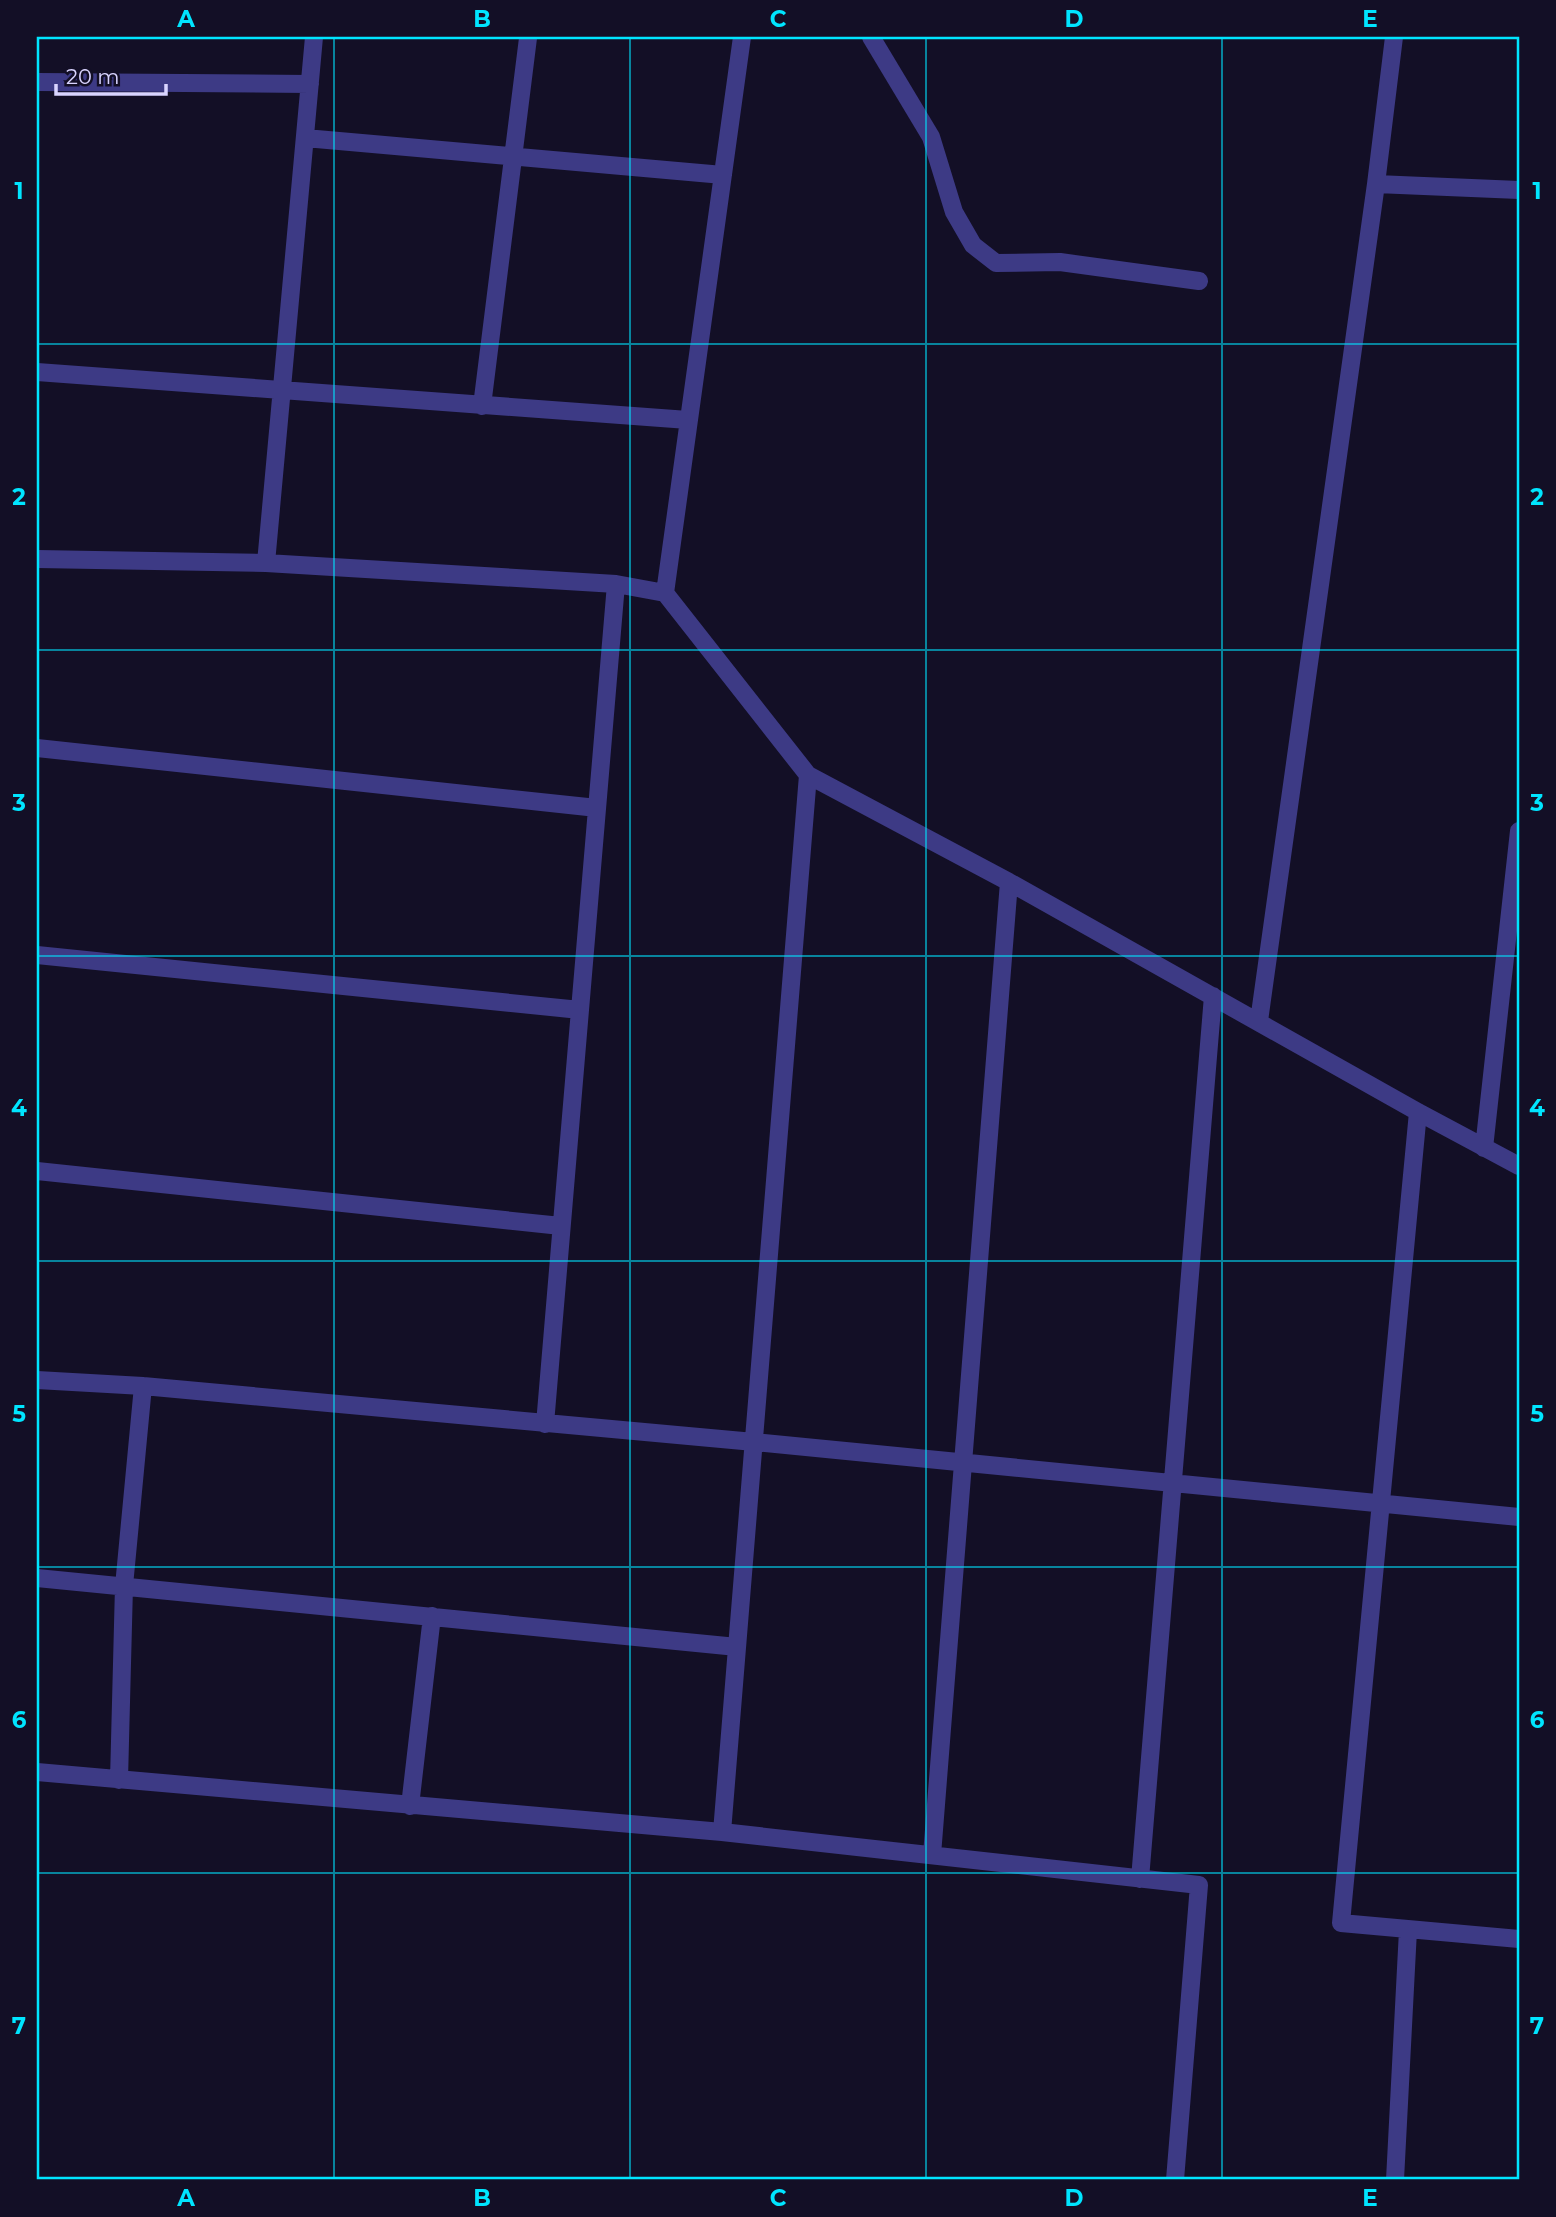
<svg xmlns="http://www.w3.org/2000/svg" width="1556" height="2217" font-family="Montserrat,sans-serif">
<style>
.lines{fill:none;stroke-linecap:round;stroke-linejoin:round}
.minor{stroke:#3d3a85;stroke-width:18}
.grid{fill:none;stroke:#00e5ff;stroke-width:2;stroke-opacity:0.55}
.neatline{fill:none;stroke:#00e5ff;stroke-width:2.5}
.grid-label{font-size:23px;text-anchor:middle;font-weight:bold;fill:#00e5ff}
</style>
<rect width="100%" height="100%" fill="#130f26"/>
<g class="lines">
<path class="minor" d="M871,37L931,137L954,212L973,245L996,263L1060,262L1199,281
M37,82L310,84
M305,138L723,175
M1376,184L1519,190
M37,372L688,420
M482,406L528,38
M37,559L266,563L616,584L665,593L808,775L1009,882L1418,1112L1519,1166
M266,563L314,37
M665,593L742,37
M37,748L597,808
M37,955L580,1010
M1259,1021L1376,184L1394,37
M1418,1112L1341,1923L1519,1939
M1484,1148L1519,831
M37,1171L561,1226
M37,1380L143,1386L754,1442L1519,1517
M545,1424L616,584
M37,1578L737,1647
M37,1772L722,1832L1199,1885L1175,2180
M119,1780L124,1586L143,1386
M410,1806L432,1616
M722,1832L808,775
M932,1855L1009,882
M1140,1879L1213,996
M1395,2180L1408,1930"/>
</g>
<path class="grid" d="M334,37V2180M630,37V2180M926,37V2180M1222,37V2180M37,344H1519M37,650H1519M37,956H1519M37,1261H1519M37,1567H1519M37,1873H1519"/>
<rect width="1556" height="2217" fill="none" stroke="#130f26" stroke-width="77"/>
<path d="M56 84v10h110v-10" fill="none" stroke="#d9d4ff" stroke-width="3.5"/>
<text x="66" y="84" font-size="21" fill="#d9d4ff" stroke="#130f26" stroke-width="5" paint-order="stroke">20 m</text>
<rect x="38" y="38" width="1480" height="2140" class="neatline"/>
<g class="grid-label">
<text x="186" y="27">A</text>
<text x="482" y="27">B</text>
<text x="778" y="27">C</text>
<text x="1074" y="27">D</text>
<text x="1370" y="27">E</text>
<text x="19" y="199">1</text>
<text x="1537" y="199">1</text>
<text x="19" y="505">2</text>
<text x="1537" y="505">2</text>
<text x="19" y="811">3</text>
<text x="1537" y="811">3</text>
<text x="19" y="1116">4</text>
<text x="1537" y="1116">4</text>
<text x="19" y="1422">5</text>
<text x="1537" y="1422">5</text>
<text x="19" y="1728">6</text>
<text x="1537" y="1728">6</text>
<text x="19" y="2034">7</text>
<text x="1537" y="2034">7</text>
<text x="186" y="2206">A</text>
<text x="482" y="2206">B</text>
<text x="778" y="2206">C</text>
<text x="1074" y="2206">D</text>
<text x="1370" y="2206">E</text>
</g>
</svg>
